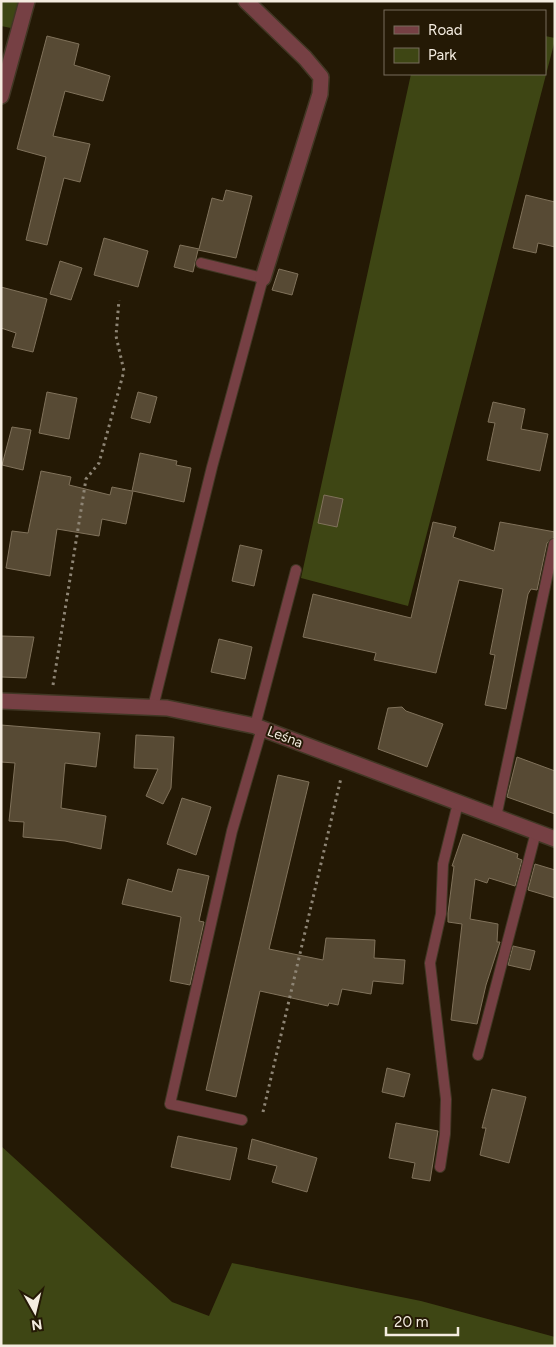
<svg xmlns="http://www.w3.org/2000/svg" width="556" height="1347" font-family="Figtree,sans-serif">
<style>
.green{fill:#3e4614}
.building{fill:#574a34;stroke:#80725b}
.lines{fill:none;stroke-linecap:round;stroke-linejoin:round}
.service-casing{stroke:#413724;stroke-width:12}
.minor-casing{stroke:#413724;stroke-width:18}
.path{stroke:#8e8575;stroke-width:3;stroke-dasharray:2.5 4;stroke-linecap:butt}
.service{stroke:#764044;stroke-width:10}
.minor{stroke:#764044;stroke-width:15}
.labels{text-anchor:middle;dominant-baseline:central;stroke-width:4;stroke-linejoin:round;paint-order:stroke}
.street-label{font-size:14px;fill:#f4ece0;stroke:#241905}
</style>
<rect width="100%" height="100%" fill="#241905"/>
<path class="green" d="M1,1H19L11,28L1,26Z
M545,36L555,38V40L408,606L301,578L411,74H545Z
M1,1146L172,1302L209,1316L232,1263L421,1301L555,1337V1346H1Z"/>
<path class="building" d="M47,36L79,44L74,65L110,76L103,101L65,91L53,136L90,144L80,182L64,178L47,245L26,240L46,157L17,149Z
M226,190L252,196L236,258L198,250L193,272L174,267L180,245L199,249L212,198L223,201Z
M526,195L555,202V247L538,243L536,253L513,248Z
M104,238L148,251L138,287L94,275Z
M60,261L82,268L71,300L50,294Z
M279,269L298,274L292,295L272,290Z
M1,287L47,299L33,352L12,347L16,333L1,328Z
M47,392L77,398L69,439L39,433Z
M138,392L157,397L150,423L131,418Z
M493,402L525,409L521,429L548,434L540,471L487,460L495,423L488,422Z
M12,427L31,430L23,470L2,465Z
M140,453L177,461L176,465L191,468L184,502L133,491L126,524L102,519L99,536L57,529L50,576L6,568L12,531L28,533L41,471L71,477L69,485L110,495L112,487L132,491Z
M324,495L343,499L337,527L318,523Z
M433,522L456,527L453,537L494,551L500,522L555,532V537L547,543L537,590L531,589L528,594L506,709L485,705L495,655L490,654L503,589L459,580L436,673L374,660L376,653L303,637L313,594L411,618Z
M240,545L262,550L254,586L232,581Z
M1,636L34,637L26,678L1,677Z
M219,639L252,647L245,679L211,672Z
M402,707L406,711L443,724L427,767L378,749L388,708Z
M1,725L100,733L96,767L65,763L61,808L106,816L101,849L65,841L23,837L24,822L9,821L15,763L1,762Z
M136,735L174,737L171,788L163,804L146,796L158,769L134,768Z
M517,757L555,771V814L507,797Z
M278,775L309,782L269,949L323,960L326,938L375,940L374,958L405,960L403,984L373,981L371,994L342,989L338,1005L329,1003L328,1006L260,991L236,1097L206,1090Z
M182,798L211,807L196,855L167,844Z
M463,834L518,854L517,858L522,860L515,886L489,878L487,883L475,879L470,919L498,924L497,942H500L486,985L477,1024L451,1020L462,924L448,922V913L454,866H452Z
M535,864L555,870V898L528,890Z
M178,869L209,876L199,921L204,922L190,985L170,981L181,917L122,904L128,879L172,892Z
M513,946L535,951L530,970L508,965Z
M387,1068L410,1074L404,1097L382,1092Z
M492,1089L526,1097L509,1163L480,1155L486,1128H482Z
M396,1123L438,1131L430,1181L412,1178L415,1163L389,1158Z
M178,1136L237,1148L230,1180L171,1167Z
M252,1139L317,1158L307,1192L272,1182L277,1166L248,1159Z"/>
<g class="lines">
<g class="service-casing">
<path id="service" d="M153,707L212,467L263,278L201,263
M255,726L296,570
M496,817L554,544
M478,1055L536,832
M242,1120L170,1104L232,831L262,728
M440,1167L445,1134L446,1099L430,963L441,914L443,864L458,803"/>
</g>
<g class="minor-casing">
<path id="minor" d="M246,1L305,58L321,77L320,94L263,278
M1,96L27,1
M1,701L167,708L255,726L555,839"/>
</g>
<path class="path" d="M53,685L86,479L99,463L124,371L116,336L119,300
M263,1112L341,778"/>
<use href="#service" class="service"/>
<use href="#minor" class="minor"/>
</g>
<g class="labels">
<g class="street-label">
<text transform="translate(285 737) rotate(21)">Leśna</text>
</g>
</g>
<rect width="556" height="1347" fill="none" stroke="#f4ece0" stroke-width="5"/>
<rect x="384" y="10" width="162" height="65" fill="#241905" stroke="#776d5d"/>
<rect x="394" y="26" width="25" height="8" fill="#764044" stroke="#776d5d"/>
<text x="428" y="35" font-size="15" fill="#f4ece0">Road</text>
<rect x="394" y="48" width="25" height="15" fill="#3e4614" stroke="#776d5d"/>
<text x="428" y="60" font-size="15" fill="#f4ece0">Park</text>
<g transform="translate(35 1312) rotate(172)" stroke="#241905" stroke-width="4" paint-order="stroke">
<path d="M0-4L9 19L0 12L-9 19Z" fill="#f4ece0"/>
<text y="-8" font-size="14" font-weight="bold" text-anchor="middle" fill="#f4ece0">N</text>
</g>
<path d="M386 1327v8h72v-8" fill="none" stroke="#f4ece0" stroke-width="2.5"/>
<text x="394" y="1327" font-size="15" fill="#f4ece0" stroke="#241905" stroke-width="4" paint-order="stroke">20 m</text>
</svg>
